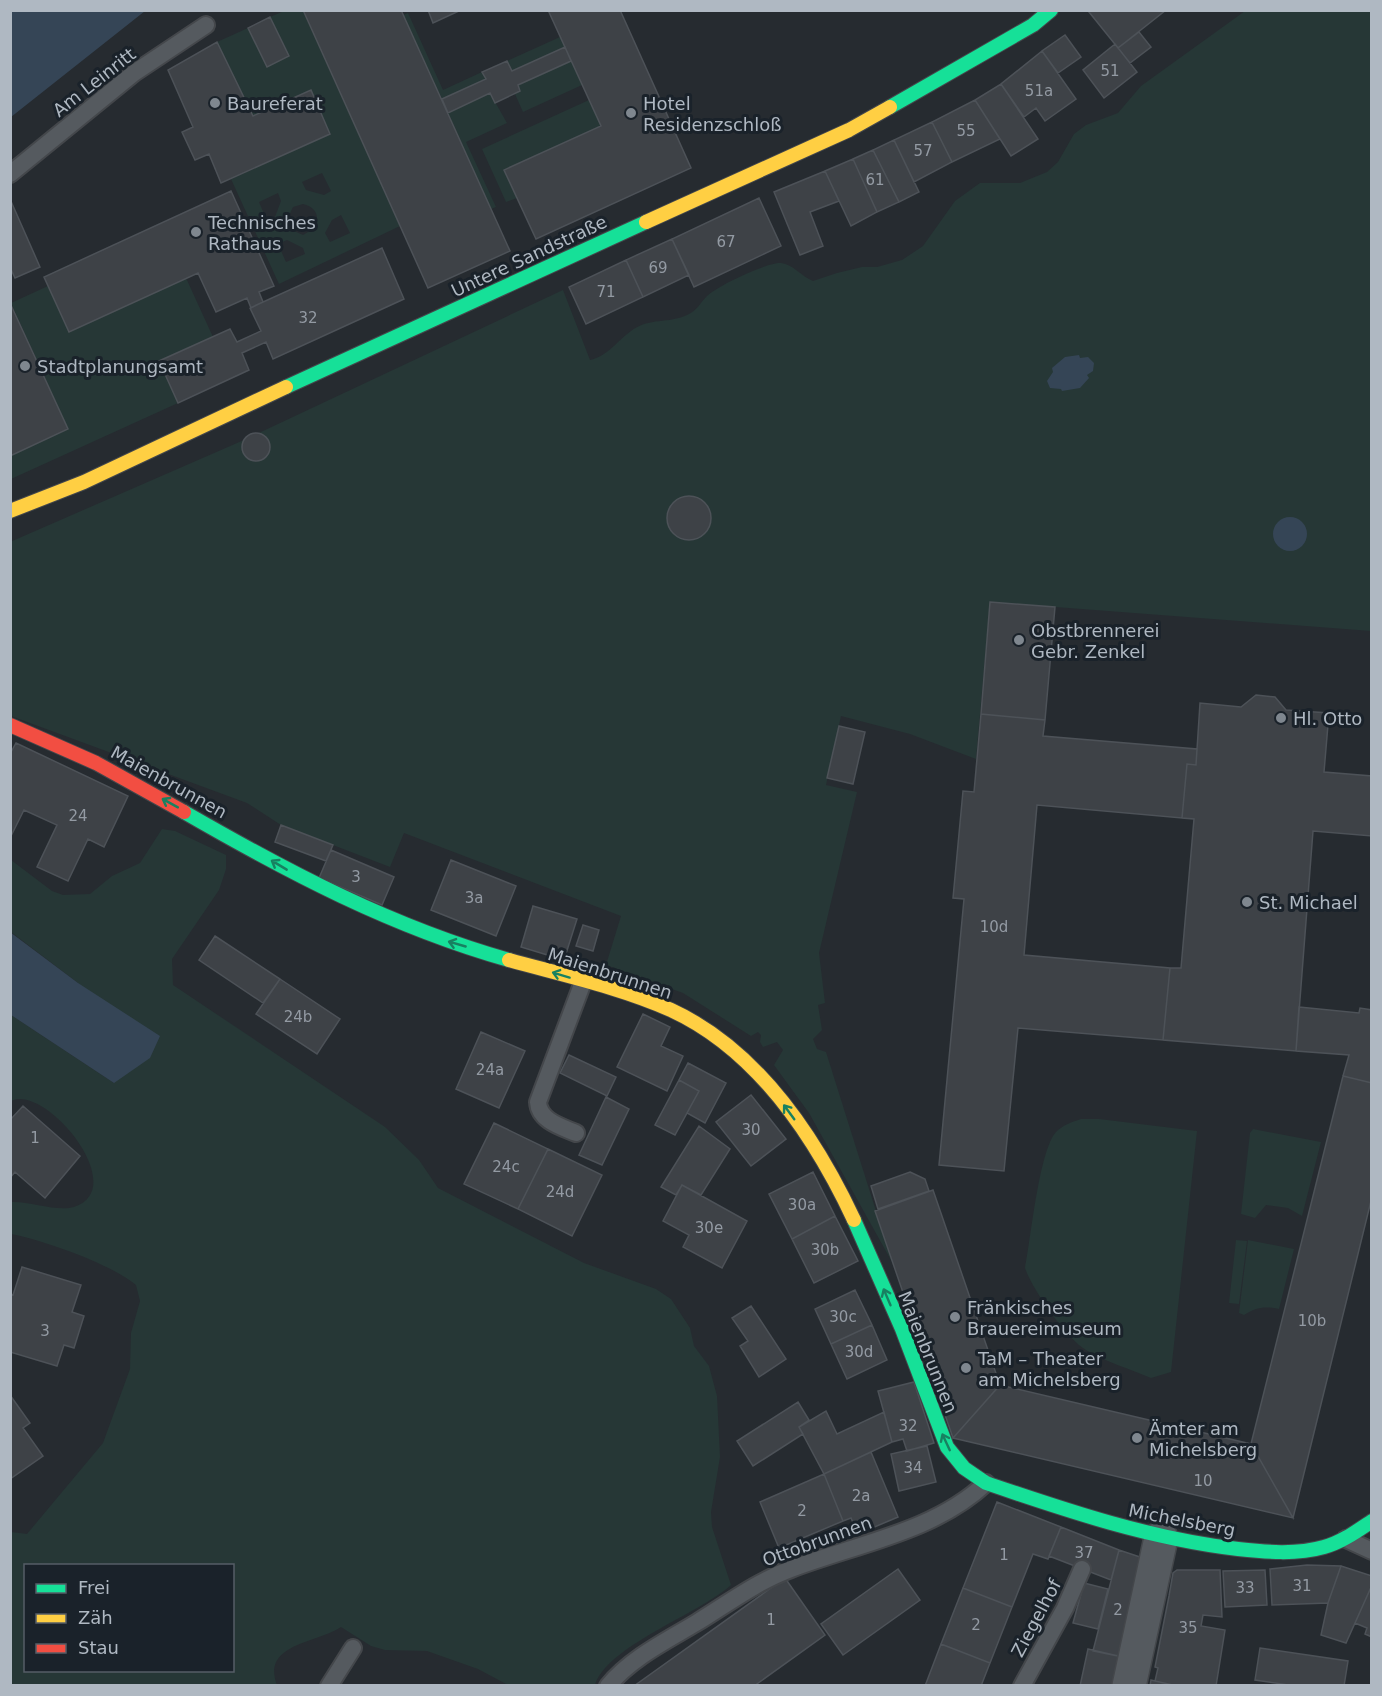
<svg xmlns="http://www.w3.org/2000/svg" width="1382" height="1696" font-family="'DejaVu Sans',sans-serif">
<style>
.green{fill:#263736;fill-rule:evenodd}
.water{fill:#354556}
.building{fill:#3e4247;stroke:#4d5258;stroke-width:1.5}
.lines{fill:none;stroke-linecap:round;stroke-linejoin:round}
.lane-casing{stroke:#44474b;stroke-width:20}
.street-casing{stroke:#44474b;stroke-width:36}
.fast-casing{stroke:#44474b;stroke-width:16}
.slow-casing{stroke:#44474b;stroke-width:16}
.jam-casing{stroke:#44474b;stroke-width:16}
.lane{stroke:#555a5f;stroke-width:16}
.street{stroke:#555a5f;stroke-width:33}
.fast{stroke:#16e098;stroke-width:14}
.slow{stroke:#ffcf43;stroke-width:14}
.jam{stroke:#f24e42;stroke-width:14}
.oneway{stroke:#188161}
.poi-dot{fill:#7f878f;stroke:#1a222a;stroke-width:2}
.labels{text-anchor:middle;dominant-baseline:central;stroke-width:6;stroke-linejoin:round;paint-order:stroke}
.number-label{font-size:15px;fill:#939aa3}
.street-label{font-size:18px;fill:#afb8c2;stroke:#1a222a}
.poi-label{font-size:18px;fill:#afb8c2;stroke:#1a222a;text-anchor:start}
</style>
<rect width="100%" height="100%" fill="#262b30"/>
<path class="green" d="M284,11H303L400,226L279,284L231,179L330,134L310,91L253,116L217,42L248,28L267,67L289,56L270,17ZM322,173L331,191L324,195L306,190L302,182ZM278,193L281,201L275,217L267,221L259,202ZM303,204C316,207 320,216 315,228L303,235L290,229L287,220L293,207ZM341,215L350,233L330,242L325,233L332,220ZM287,240L303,248L305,254L286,262L278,244Z
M1245,11H1371V631L990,602L976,759L910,734L841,716L826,785L857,792L819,953L825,1003L818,1005L822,1030L813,1039L817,1049L826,1052L892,1262L809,1113L774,1065L783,1050L777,1042L763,1047L760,1042L761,1035L758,1032L751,1036L683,993L606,965L621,916L404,833L390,867L281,825L247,803L11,716L10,542L244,440L563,290L590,360C608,356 617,341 631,331C650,317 668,324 687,315C697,311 700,303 707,296C717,286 767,262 781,263C793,264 802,277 813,281L837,273L862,267H877L902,260L923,246L955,201L980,183H1020L1047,172L1058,162L1074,134L1086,125L1118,113L1141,86Z
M408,13L443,90L482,72L486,79L442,99L403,15Z
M560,37L565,47L512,71L507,61Z
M571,61L582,85L523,112L515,94L520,91L518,85Z
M490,93L507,123L466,142L496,207L491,209L448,113Z
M589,100L601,126L505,170L517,198L506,202L482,149Z
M186,278L213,337L159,361L178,403L11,479L10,456L68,429L11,303L48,286L69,332Z
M162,829L175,831L226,855V869L219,890L172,959L173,985L385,1127L419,1160L438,1188L584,1263L656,1289L671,1299L690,1328L694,1346L709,1366L717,1396L720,1457L711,1512L712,1527L731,1585C699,1614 607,1646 595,1685H508L478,1669L427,1651L385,1650L371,1646L341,1627C317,1643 261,1644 277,1685H11V1532L27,1534L103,1443L130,1369L131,1333L140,1301L136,1285C111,1264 43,1240 11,1234V1202C30,1201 57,1212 74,1207C132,1188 45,1083 11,1101V1015L114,1083L78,983L11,932V860L52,891L63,895L90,894L112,876L140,863ZM26,1566H232V1670H26Z
M1081,1119H1099L1197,1131L1171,1372L1151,1378C1130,1369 1106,1362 1086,1350C1067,1339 1032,1289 1025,1268C1031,1238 1039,1151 1056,1132C1063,1125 1072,1122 1081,1119Z
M1253,1129L1321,1142L1302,1216L1288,1208L1266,1205L1255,1218L1241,1214L1250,1133Z
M1236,1240L1247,1241L1239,1304L1229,1303Z
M1248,1240L1294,1249L1279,1309C1265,1306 1256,1307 1244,1315L1239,1313Z"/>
<path class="water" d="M11,10H145V11L11,117Z
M1079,355L1080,358L1088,357L1094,363L1093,371L1087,375L1089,378L1080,388L1062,391L1061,389L1050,388L1047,381L1053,372L1052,368L1065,357Z
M1273 534a17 17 0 1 1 34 0a17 17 0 1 1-34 0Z
M10,932L78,983L160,1036L150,1058L114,1083L11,1015Z"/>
<path class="building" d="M303,10H401L510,251L428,288Z
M428,10H461L433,23Z
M548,10H620L691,168L536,239L504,170L601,126Z
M1091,10H1166L1118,48L1089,12Z
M270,17L289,56L267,67L248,28Z
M1139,32L1151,47L1130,63L1118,48Z
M1065,35L1081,57L1058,73L1042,51Z
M217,42L253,116L311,90L330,134L221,183L209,154L195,160L182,132L193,127L168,70Z
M1115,44L1137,72L1104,98L1083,70Z
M565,47L571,61L518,85L520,91L495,103L490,93L448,113L442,99L486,79L482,72L507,61L512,71Z
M1042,51L1076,99L1045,121L1036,108L1024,117L1001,84Z
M1001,84L1038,139L1011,156L975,100Z
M975,100L1000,139L952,162L932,122Z
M932,122L952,162L914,182L894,140Z
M894,140L919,192L899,202L873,150Z
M873,150L899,202L877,212L853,159Z
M853,159L877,212L851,226L825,171Z
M825,171L839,201L810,212L823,246L800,255L774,192Z
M231,191L274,286L259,292L263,302L251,308L247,298L216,312L198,273L69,332L44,277Z
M759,198L781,246L694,287L672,239Z
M10,199L40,267L15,278L10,267Z
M672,239L689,275L643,297L626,260Z
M382,248L404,299L273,359L266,342L242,353L249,370L178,403L159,361L230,329L237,342L261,331L250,308Z
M626,260L643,297L586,324L569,287Z
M10,303L68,429L10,456Z
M242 447a14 14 0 1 1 28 0a14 14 0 1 1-28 0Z
M667 518a22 22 0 1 1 44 0a22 22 0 1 1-44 0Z
M990,602L1055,607L1045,720L981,714Z
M1256,695L1275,697L1286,710L1329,713L1324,772L1372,776V836L1313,831L1296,1051L1163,1040L1170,968H1181L1194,819L1182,818L1187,764L1196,765L1200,703L1241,707Z
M981,714L1045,720L1043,736L1197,749L1196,765L1187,764L1182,818L1037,805L1024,955L1170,968L1163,1040L1018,1028L1004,1171L939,1165L964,899L953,898L963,791L974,792Z
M839,726L865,732L853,784L827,778Z
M16,743L128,796L104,847L88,839L68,881L37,867L57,825L24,810L10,838V754Z
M281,825L333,845L326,861L275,842Z
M331,850L394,877L382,905L319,878Z
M451,860L516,886L496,936L431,910Z
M533,906L577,919L564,960L521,947Z
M583,925L599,930L593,951L576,946Z
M215,936L280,979L263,1003L199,960Z
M280,979L340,1019L317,1054L256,1014Z
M1299,1007L1359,1013L1360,1008L1372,1010V1083L1343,1076L1349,1055L1296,1051Z
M643,1014L670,1027L661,1046L683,1056L667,1091L617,1067Z
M481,1032L525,1051L499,1108L456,1089Z
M569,1055L616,1077L607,1096L560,1073Z
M688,1063L726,1083L705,1123L687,1113L699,1091L679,1080Z
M1343,1076L1372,1083V1197L1293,1518L1251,1444Z
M679,1080L699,1091L675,1135L655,1125Z
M751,1095L786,1139L751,1166L716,1122Z
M606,1097L629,1109L602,1165L579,1155Z
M23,1106L80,1156L45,1198L15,1172L10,1178V1120Z
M494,1123L548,1149L518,1209L464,1184Z
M699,1126L730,1149L701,1195L682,1185L676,1195L661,1187Z
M548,1149L602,1175L572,1236L518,1209Z
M813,1172L835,1216L792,1239L769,1194Z
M910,1172L925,1179L929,1191L878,1209L871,1186Z
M682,1185L747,1221L722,1268L683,1247L689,1235L663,1221Z
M933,1190L1000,1385L953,1438L875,1211Z
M835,1216L858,1261L814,1283L792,1239Z
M22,1267L81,1285L72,1312L84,1316L74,1348L64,1345L57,1366L10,1352V1294L13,1295Z
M855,1290L872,1325L831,1344L815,1309Z
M751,1306L786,1359L759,1377L740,1346L748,1341L732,1318Z
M872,1325L887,1360L847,1379L831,1344Z
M914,1382L934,1443L907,1451L903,1439L892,1442L878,1391Z
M1000,1385L1251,1444L1293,1518L953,1438Z
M10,1395L30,1423L23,1428L43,1456L10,1479Z
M798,1402L809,1420L799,1427L803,1434L753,1466L737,1441Z
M826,1411L837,1434L884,1412L892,1442L824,1474L799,1427Z
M927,1446L936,1482L899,1491L891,1454Z
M871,1452L898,1517L858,1534L851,1518L843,1521L824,1474Z
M824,1474L843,1521L779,1548L760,1502Z
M997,1502L1061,1527L1048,1559L1033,1554L1012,1607L963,1588Z
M1061,1527L1119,1550L1111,1580L1049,1556Z
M1119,1550L1146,1559L1123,1657L1093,1651Z
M1307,1565L1341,1566L1328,1603L1272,1605L1270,1569Z
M1341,1566L1372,1576V1585L1346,1643L1321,1635L1328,1603Z
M898,1569L920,1600L843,1655L821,1624Z
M1177,1570H1220L1222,1617L1203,1615L1201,1626L1225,1630L1216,1686H1177L1155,1681L1158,1668L1155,1667L1169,1596L1173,1573Z
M1265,1570L1267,1605L1225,1607L1223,1571Z
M785,1578L825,1635L754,1686H634Z
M1084,1583L1108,1589L1098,1629L1073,1623Z
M1372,1585V1637L1365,1634L1367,1628L1355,1623Z
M963,1588L1012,1607L990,1663L941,1644Z
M941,1644L990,1663L981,1686H925Z
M1260,1648L1348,1661L1344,1686H1295L1255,1680Z
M1088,1649L1123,1657L1116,1686H1080Z
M1151,1680L1155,1681L1177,1686H1150Z"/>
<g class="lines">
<g class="lane-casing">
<path id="lane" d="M10,174L134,73L206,25
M576,1133C562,1127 539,1121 538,1102L583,982
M1346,1539L1372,1551
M329,1686L353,1648
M608,1686C631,1658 666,1641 696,1623C727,1604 758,1581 791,1569C856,1544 934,1532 986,1483
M1022,1686L1065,1608L1082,1569"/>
</g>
<g class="street-casing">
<path id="street" d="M1129,1686L1161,1538"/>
</g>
<g class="fast-casing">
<path id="fast" d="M890,107L1033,25L1051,10
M286,387L646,222
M184,812C288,872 392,927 509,960
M854,1220L902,1329L947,1447L964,1468L986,1483C1068,1511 1151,1539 1238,1549C1266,1552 1296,1555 1324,1547C1342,1542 1357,1531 1372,1521"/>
</g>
<g class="slow-casing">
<path id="slow" d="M646,222L849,130L890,107
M10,511L84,482L286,387
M509,960C563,975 619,987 671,1010C758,1050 815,1137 854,1220"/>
</g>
<g class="jam-casing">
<path id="jam" d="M10,725L96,763L184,812"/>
</g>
<use href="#lane" class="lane"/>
<use href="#street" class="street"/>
<use href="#fast" class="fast"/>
<use href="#slow" class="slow"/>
<use href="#jam" class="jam"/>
</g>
<defs><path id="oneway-shaft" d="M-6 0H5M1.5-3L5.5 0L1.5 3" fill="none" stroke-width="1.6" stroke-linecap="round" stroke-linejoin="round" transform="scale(1.5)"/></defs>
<g class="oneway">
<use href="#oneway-shaft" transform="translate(170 803) rotate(-151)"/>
<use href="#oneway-shaft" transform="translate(279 865) rotate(-149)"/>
<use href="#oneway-shaft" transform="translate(457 944) rotate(-164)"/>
<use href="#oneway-shaft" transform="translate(561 975) rotate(-163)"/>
<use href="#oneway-shaft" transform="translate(789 1112) rotate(-126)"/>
<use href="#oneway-shaft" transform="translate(887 1297) rotate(-113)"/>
<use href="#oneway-shaft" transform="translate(946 1442) rotate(-115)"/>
</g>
<g class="poi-dot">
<circle cx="215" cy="103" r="6"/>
<circle cx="631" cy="113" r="6"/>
<circle cx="196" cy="232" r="6"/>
<circle cx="25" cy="366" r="6"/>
<circle cx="1019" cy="640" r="6"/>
<circle cx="1281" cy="718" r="6"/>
<circle cx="1247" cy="902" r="6"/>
<circle cx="955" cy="1317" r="6"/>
<circle cx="966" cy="1368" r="6"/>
<circle cx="1137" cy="1438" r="6"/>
</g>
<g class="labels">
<g class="number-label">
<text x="1110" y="71">51</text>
<text x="1039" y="91">51a</text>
<text x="966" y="131">55</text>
<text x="923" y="151">57</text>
<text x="875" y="180">61</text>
<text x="726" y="242">67</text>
<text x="658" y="268">69</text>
<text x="606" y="292">71</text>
<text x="308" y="318">32</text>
<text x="78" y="816">24</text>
<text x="356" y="877">3</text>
<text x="474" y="898">3a</text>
<text x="994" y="927">10d</text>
<text x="298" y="1017">24b</text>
<text x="490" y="1070">24a</text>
<text x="751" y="1130">30</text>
<text x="35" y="1138">1</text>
<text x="506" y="1167">24c</text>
<text x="560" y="1192">24d</text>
<text x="802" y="1205">30a</text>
<text x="709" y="1228">30e</text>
<text x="825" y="1250">30b</text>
<text x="843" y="1317">30c</text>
<text x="1312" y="1321">10b</text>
<text x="45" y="1331">3</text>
<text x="859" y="1352">30d</text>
<text x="908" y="1426">32</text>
<text x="913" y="1468">34</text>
<text x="1203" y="1481">10</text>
<text x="861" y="1496">2a</text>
<text x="802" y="1511">2</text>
<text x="1084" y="1553">37</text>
<text x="1004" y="1555">1</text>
<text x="1302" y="1586">31</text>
<text x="1245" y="1588">33</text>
<text x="1118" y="1610">2</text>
<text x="771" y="1620">1</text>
<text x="976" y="1625">2</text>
<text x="1188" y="1628">35</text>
</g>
<g class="street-label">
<text transform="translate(94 82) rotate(-38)">Am Leinritt</text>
<text transform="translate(529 256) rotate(-25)">Untere Sandstraße</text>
<text transform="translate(169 782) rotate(29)">Maienbrunnen</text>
<text transform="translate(610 973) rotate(18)">Maienbrunnen</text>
<text transform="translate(928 1352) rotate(68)">Maienbrunnen</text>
<text transform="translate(1182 1520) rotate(11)">Michelsberg</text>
<text transform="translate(817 1541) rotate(-20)">Ottobrunnen</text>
<text transform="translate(1036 1618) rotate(-62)">Ziegelhof</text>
</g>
<g class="poi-label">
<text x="227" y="103">Baureferat</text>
<text x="643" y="103">Hotel<tspan x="643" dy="21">Residenzschloß</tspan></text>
<text x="208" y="222">Technisches<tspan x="208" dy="21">Rathaus</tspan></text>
<text x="37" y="366">Stadtplanungsamt</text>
<text x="1031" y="630">Obstbrennerei<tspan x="1031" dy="21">Gebr. Zenkel</tspan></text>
<text x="1293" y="718">Hl. Otto</text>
<text x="1259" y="902">St. Michael</text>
<text x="967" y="1307">Fränkisches<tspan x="967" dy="21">Brauereimuseum</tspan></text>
<text x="978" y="1358">TaM – Theater<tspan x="978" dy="21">am Michelsberg</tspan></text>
<text x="1149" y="1428">Ämter am<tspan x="1149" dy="21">Michelsberg</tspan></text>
</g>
</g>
<rect width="1382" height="1696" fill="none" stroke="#afb8c2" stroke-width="24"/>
<rect x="24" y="1564" width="210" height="108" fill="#1a222a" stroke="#565e67" stroke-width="1.5"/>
<rect x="36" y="1584" width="30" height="9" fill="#16e098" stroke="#565e67" stroke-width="1.5"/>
<text x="78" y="1594" font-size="18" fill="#afb8c2">Frei</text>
<rect x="36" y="1614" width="30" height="9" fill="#ffcf43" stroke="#565e67" stroke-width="1.5"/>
<text x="78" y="1624" font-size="18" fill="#afb8c2">Zäh</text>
<rect x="36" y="1644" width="30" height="9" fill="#f24e42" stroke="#565e67" stroke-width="1.5"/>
<text x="78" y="1654" font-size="18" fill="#afb8c2">Stau</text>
</svg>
